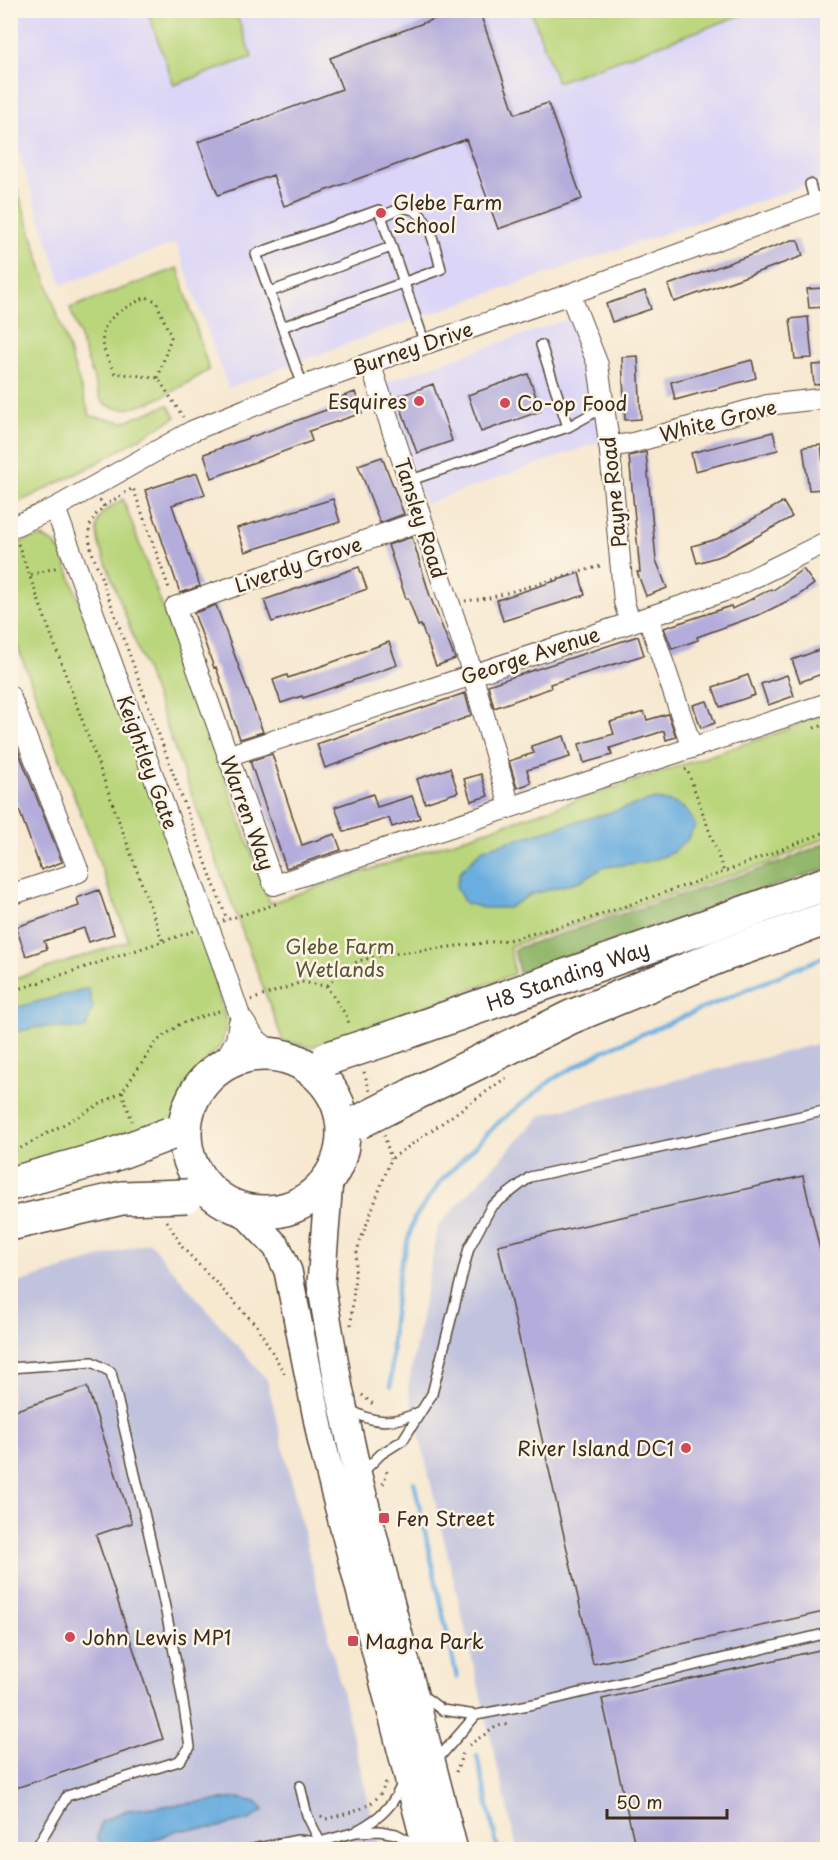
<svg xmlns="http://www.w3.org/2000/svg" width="838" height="1860" font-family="'Playpen Sans',sans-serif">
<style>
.built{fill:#dbd6f7}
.industrial{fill:#c1c2dd}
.green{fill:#bad67c;stroke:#7a804d;stroke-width:1.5}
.forest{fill:#93b76c;stroke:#677045;stroke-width:1.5}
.water{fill:#6aaddf;stroke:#526c7e;stroke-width:1.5}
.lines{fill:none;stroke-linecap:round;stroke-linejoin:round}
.stream{stroke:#6aaddf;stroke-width:4.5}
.building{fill:#b4addb}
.lane-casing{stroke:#574639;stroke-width:12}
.street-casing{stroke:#574639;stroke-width:22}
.secondary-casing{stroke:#574639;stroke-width:30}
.highway-casing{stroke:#574639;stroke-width:36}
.path{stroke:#574639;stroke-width:3;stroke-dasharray:1.5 4.5;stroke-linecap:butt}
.lane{stroke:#fff;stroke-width:9}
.street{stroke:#fff;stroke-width:20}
.secondary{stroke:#fff;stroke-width:27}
.highway{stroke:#fff;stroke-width:33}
.street-bridge-casing{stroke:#574639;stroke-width:22;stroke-linecap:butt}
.highway-bridge-casing{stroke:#574639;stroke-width:36;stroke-linecap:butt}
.street-bridge{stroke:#fff;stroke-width:20}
.highway-bridge{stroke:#fff;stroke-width:33}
.poi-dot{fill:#d1495b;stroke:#fcf5e5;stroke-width:2}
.labels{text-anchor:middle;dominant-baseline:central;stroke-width:5;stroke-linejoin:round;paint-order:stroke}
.poi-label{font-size:20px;fill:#3b2a1e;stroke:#fcf5e5;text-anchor:start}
.street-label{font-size:20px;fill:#3b2a1e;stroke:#fcf5e5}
.park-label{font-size:20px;fill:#5b5536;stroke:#fcf5e5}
</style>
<rect width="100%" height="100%" fill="#fcf5e5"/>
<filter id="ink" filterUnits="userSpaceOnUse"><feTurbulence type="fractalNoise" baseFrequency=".0167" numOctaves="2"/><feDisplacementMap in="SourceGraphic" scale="12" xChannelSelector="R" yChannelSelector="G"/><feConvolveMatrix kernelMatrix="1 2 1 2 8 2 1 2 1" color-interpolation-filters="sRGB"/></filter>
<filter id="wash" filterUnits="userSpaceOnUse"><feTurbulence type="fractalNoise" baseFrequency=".008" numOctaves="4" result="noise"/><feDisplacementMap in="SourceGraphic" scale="24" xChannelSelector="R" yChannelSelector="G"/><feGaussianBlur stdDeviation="1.35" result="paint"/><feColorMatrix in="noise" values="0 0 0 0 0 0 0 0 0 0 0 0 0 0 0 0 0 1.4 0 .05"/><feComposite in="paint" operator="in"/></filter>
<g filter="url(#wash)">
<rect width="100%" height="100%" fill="#f7e8d0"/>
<path class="built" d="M10,11H827V178L415,319L228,388L176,243L62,285L11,130Z
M574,317L593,368L602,441L425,504L384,383Z"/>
<path class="industrial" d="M827,1041V1849H517L408,1387L438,1226L541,1115Z
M149,1242L267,1380L380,1849L11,1850V1285Z"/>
<path class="green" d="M163,11H235L252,57L174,85L149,16Z
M531,11V10L753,11L557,82Z
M10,167L90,416L124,422L168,405L176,417L90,467L11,506Z
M178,268L209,370C184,384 122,429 100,398L70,308Z
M123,499L270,903L786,730L827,711V837L771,862L510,946L514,974L311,1047L283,1041L99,544C93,516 100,514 123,499Z
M42,537L54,543L62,554L198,922L227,1025L221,1045L187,1082L172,1125L11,1172V980L129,941L11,629V547L28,539Z"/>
<path class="forest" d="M827,842V868L519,973L514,949L782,862Z"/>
<path class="water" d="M655,799C675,802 688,805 695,826L687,840L670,854L646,862L605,867L580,881L530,895L508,908H483L465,903L456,887L460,872L483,849Z
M88,988L93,1007L85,1029L38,1027L11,1033V1009Z
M238,1798L256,1802L264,1810L249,1820L214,1828L177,1830L133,1849H106L97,1838L101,1822L127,1810Z"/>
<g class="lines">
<path class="stream" d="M391,1386L393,1322L400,1267L414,1219L441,1181L499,1122L553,1079L605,1050L828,955
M414,1482L457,1678
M477,1756L498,1850"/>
</g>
<g id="blocks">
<path class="building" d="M458,10H479L515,114L548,103L582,199L498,229L466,139L284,206L273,175L218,195L198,142L342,89L330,58Z
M792,240H798L803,256L674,302L668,285Z
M824,288L826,307L809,308L807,289Z
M645,291L651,309L612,322L606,304Z
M808,317L812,358L795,359L790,319Z
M638,356L641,419L625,420L622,357Z
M752,360L756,378L675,400L671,382Z
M828,364V383L814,385L812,365Z
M528,374L541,411L481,432L468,395Z
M433,384L452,441L417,453L397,397Z
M355,392L362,413L309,431L312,441L212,478L204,454L340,405L338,398Z
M773,432L778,450L695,471L691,453Z
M821,445L826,489L809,490L803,447Z
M646,452L656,560L667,588L646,596L637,572H640L629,456Z
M382,457L404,514L380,523L358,465Z
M197,473L205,494L172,505L200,586L180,593L145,490Z
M333,499L340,522L245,552L237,528Z
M783,502L792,517L723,555L697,563L692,546L717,539Z
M412,537L430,596L455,659L436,666L421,625L418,626L408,598L406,599L388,545Z
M359,567L367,589L272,622L264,600Z
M803,569L814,584L796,597L761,614L697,637L698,640L672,649L664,628L731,606L732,609L771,589L772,591Z
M579,573L585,595L503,621L497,600Z
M216,605L263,732L240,739L216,667L214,668L194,613Z
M638,636L644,655L550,684L551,688L494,708L488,685Z
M389,642L397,665L303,698L302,696L281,703L273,680L287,675L288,678Z
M827,647V672L800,682L792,660Z
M748,675L755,695L720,707L713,687Z
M787,675L794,696L768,705L761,684Z
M465,693L471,715L468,717L325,768L317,744Z
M707,701L715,723L701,728L693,705Z
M644,712L647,720L668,714L676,737L666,740L664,731L610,748L612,755L584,763L579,744L614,734L610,722Z
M10,730L62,862L41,870L10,785Z
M564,736L570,757L527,770L531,783L517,788L509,761L534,753L531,746Z
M272,754L302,845L335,834L341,850L286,868L250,761Z
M450,768L458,792L425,803L417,779Z
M481,774L488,796L471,801L464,779Z
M373,794L377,807L412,796L420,818L392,827L389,818L344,832L335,807Z
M99,890L114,934L89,942L84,928L44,941L47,949L26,956L16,927L79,906L77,898Z
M803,1176L828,1285V1611L593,1664L498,1245Z
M87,1387L132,1523L96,1535L163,1739L10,1790V1412Z
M828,1648V1850H636L602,1699Z"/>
</g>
</g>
<g filter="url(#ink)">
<use href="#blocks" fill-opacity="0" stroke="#574639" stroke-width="1.5"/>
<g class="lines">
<g class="lane-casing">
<path id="lane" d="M810,184L815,203
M270,292L391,247
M282,327L441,269C436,253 431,217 413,210C403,205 390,213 381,217
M541,345L568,427
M303,386L256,254L379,210L425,344
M408,481L568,427L604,407
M10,1368L92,1362L111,1372C140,1497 172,1621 190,1747L179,1761L67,1796L35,1850
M348,1408C372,1425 395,1424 421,1411
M361,1474L381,1454L403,1440L432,1394L469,1248L491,1207L530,1177L828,1110
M422,1695L442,1710L476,1715L534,1704L828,1633
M436,1761L476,1715
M300,1786L307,1815L320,1842
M358,1830C380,1818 395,1805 403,1780
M248,1850L298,1840L320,1842L356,1832L379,1831L396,1834L419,1846"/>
</g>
<g class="street-casing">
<path id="street" d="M570,294L598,365L609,442L624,602L630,622
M370,363L468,659L510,807
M609,446L629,444L767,405L828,398
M55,508L222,963
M421,521L175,607L274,885L828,703
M10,528L55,508L192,431L303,386L570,294L828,199
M648,617L692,748
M10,696L79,872L10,895
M227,756L690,603L733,588L828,541
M240,1016L255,1038L275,1054
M221,1066L236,1040L240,1016"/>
</g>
<g class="secondary-casing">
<path id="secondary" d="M329,1180L321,1284L339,1388L358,1476L454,1850
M241,1209L277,1247L288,1271L322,1443L427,1850"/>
</g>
<g class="highway-casing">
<g id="highway">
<path id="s1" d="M396,1036L828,883"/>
<circle cx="264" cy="1133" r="79"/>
<path d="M414,1094L571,1017L720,956L828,918"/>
<path d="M10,1184L110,1156"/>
<path d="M10,1224L122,1198"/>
</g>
</g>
<path class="path" d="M158,378L171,337L156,301L146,297C106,317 89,328 115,373L158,378L183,417
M100,500L104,507C86,521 87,534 93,555L227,920
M104,506L133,488L170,591
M18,544L163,942
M31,575L58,567
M465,601L489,598L604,565
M814,728L828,724
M685,770L687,769L724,872
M223,921L279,903
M327,985L358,961L383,955L508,940L585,920L724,872L828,831
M10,992L194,931
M251,1000L302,982L326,986L346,1015L350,1026
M364,1072L370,1092
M122,1092L132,1121
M384,1135L391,1159
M10,1154L122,1092L157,1041L180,1024L222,1010
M167,1221L182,1247L257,1326L286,1376
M351,1325L357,1250L391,1159L510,1075
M362,1395L373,1404V1407
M383,1484L387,1473L385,1468
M469,1745L497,1726L509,1724
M456,1772L464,1750
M321,1816L326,1819C350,1812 380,1809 386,1780"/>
<use href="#lane" class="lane"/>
<use href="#street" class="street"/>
<use href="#secondary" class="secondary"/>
<use href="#highway" class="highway"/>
<g class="street-bridge-casing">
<path id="street-bridge" d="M222,963L240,1016"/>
</g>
<g class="highway-bridge-casing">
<path id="highway-bridge" d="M329,1058L396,1036
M359,1122L414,1094
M110,1156L169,1134
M122,1198L187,1196"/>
</g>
<use href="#street-bridge" class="street-bridge"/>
<use href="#highway-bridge" class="highway-bridge"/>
</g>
</g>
<g class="poi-dot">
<circle cx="381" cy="213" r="6"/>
<circle cx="419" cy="401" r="6"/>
<circle cx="505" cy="403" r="6"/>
<circle cx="686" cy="1448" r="6"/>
<rect x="378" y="1512" width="12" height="12" rx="3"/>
<circle cx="70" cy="1637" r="6"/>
<rect x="347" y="1635" width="12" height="12" rx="3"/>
</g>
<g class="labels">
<g class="poi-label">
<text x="393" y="202">Glebe Farm<tspan x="393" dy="23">School</tspan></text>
<text x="407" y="401" text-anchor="end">Esquires</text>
<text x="517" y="403">Co-op Food</text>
<text x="674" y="1448" text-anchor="end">River Island DC1</text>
<text x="396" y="1518">Fen Street</text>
<text x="82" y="1637">John Lewis MP1</text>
<text x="365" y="1641">Magna Park</text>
</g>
<g class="street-label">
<text transform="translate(412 348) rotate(-19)">Burney Drive</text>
<text transform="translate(718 420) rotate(-14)">White Grove</text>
<text transform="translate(613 492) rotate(-96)">Payne Road</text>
<text transform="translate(421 518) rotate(72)">Tansley Road</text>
<text transform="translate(298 564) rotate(-19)">Liverdy Grove</text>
<text transform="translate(530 655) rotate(-18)">George Avenue</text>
<text transform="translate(148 762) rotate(70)">Keightley Gate</text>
<text transform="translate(248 813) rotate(70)">Warren Way</text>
<text stroke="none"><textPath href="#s1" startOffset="182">H8 Standing Way</textPath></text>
</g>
<g class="park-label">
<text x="340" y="946">Glebe Farm<tspan x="340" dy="23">Wetlands</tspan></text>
</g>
</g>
<rect width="838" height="1860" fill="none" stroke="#fcf5e5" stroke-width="36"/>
<path d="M607 1809v9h120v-9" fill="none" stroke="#3b2a1e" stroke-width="3"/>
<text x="616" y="1809" font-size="18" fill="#3b2a1e" stroke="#fcf5e5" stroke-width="4.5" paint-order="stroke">50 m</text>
</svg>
